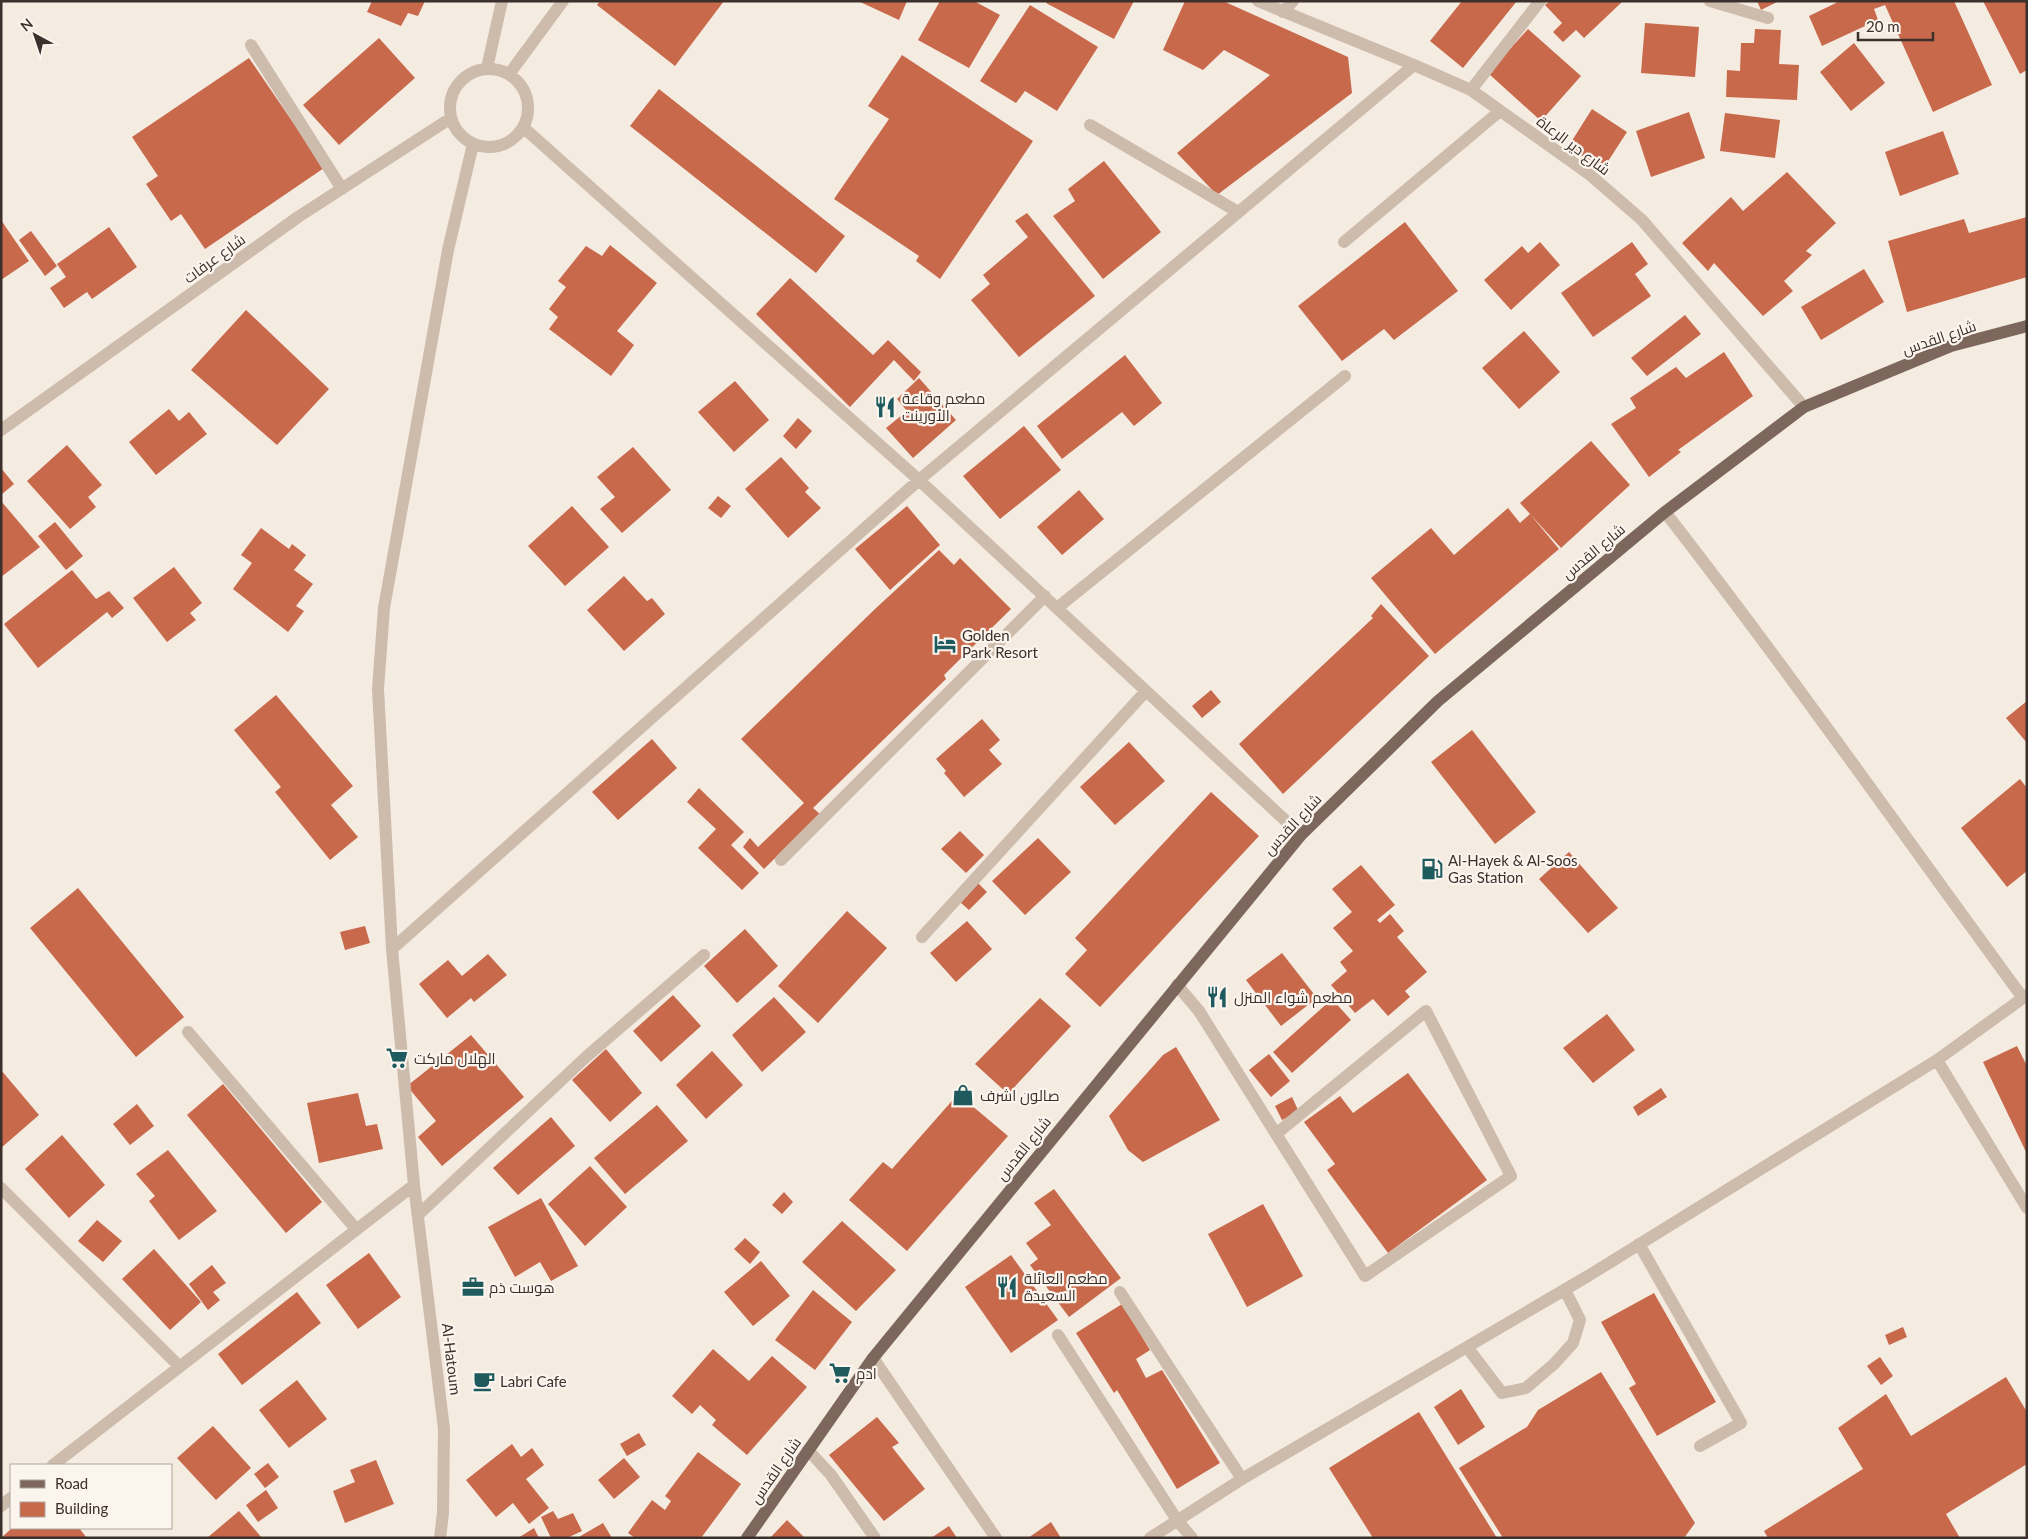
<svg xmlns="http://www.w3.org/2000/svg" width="2028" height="1539" font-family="Lato,Cairo,sans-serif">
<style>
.building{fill:#c8694b}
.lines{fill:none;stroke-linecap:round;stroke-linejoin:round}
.minor{stroke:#cdbbac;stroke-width:12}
.major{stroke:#7d675c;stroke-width:12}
.labels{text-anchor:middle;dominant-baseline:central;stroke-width:4.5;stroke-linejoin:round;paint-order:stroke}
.street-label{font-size:15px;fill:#3b302b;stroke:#fbf5ee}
.poi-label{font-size:15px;fill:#3b302b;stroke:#fbf5ee;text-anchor:start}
</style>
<rect width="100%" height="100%" fill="#f4ebe1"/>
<path class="building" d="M372,1H425L418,16L408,13L401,26L367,12Z
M600,1H724L675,66L597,5Z
M858,1H907L899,20Z
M940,1H974L1000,15L969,68L918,40Z
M1047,1H1134L1114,39L1046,3Z
M1185,1H1223L1348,57L1352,93L1217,195L1177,153L1270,75L1224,50L1203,70L1163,50Z
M1462,1H1517L1463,68L1430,41Z
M1550,1H1621L1622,2L1584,38L1576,30L1563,42L1553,32L1562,23L1545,5Z
M1757,1H1779L1761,10Z
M1840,1H1954L1992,85L1933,112L1885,5L1874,9L1878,20L1822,46L1809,16Z
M1983,1H2027V70L2020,74Z
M1030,5L1098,47L1057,111L1025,91L1016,103L980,81Z
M1645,23L1699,27L1695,77L1641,73Z
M1528,29L1581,76L1541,121L1488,73Z
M1755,29L1781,30L1779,64L1799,65L1797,100L1726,97L1727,70L1740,71L1741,43H1754Z
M379,38L415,78L339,145L303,105Z
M1854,43L1885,83L1851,111L1820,72Z
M902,55L1033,141L940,279L916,261L919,256L834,199L889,119L868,106Z
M249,58L324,168L205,249L181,214L171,221L146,184L158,176L132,137Z
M659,89L845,236L816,273L630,126Z
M1592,109L1627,132L1603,169L1568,147Z
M1689,112L1705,158L1651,177L1636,131Z
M1725,113L1780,120L1775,158L1720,151Z
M1943,131L1959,174L1900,196L1885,152Z
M1104,161L1161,232L1103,279L1053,216L1075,201L1068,189Z
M1787,172L1836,223L1806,251L1812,255L1784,281L1793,291L1763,316L1714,263L1708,271L1682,243L1731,197L1743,211Z
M1027,213L1095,296L1019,357L971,300L990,284L983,275L1028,237L1015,221Z
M2027,217V277L1907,312L1888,241L1964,219L1969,233Z
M1,220L29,261L1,280Z
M1405,222L1458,291L1394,340L1384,329L1342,361L1298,306Z
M109,227L137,267L92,299L87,292L64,308L50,288L66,277L57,264Z
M31,231L57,266L45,276L19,240Z
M1540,242L1560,265L1511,310L1484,280L1522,246L1528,253Z
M1632,242L1648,264L1635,274L1651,296L1593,337L1561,293Z
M610,245L657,283L617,331L634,345L611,376L549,329L558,317L549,309L566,287L558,281L586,246L602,256Z
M1864,269L1884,302L1821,340L1801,307Z
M790,278L873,355L888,340L921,372L914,381L894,360L850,407L756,314Z
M246,310L329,389L277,445L191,370Z
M1685,315L1701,334L1647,376L1631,358Z
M1524,331L1560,372L1519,409L1482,368Z
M1724,352L1753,396L1678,450L1681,452L1649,477L1611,424L1636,408L1630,398L1676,367L1686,378Z
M1125,355L1162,403L1134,426L1122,412L1062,459L1037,426Z
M919,378L956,420L913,458L886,428L907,411L897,399Z
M735,381L769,420L734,452L698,412Z
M169,409L179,421L189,412L207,434L156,475L129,442Z
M798,418L812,431L796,449L783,436Z
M1024,426L1061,470L1000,519L963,476Z
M1591,441L1630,485L1561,548L1520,503Z
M67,445L102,485L88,497L96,507L70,529L27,481Z
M633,447L671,490L622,533L600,509L615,497L597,477Z
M781,457L809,488L805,492L821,508L788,538L745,489Z
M1,468L14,484L1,495Z
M1079,490L1104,519L1062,555L1037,527Z
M718,496L731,506L721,518L708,508Z
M1,501L40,547L1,577Z
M572,506L609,547L565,586L528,546Z
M907,506L940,545L890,590L855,549Z
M1508,508L1520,523L1530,514L1559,549L1435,654L1371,578L1431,528L1454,555Z
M55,522L83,556L66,570L38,536Z
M261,528L289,549L292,544L306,555L294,570L313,584L296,606L304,611L288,632L233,589L252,563L241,555Z
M939,550L954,565L960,558L1011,609L944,675L946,679L813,808L820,814L764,869L743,847L750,838L758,847L804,803L741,739L875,609Z
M174,567L202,603L190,613L196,620L167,642L133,598Z
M72,570L96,599L109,591L124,608L112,618L107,612L38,668L4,624Z
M624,576L647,601L652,598L665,614L624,651L587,610Z
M1381,604L1429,656L1283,794L1239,744L1373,618L1371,616Z
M1211,690L1221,702L1202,718L1192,706Z
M276,695L353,786L331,805L358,837L330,860L275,792L281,787L234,730Z
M2027,701V743L2006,718Z
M982,719L1000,740L989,750L1002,764L964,797L944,773L946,771L936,759Z
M1472,730L1536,812L1495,844L1431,762Z
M652,739L677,768L618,820L592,792Z
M1129,742L1165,781L1115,825L1080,787Z
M2020,779L2027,788V871L2007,887L1961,828Z
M699,788L744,832L731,845L759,873L742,890L698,848L716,829L687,802Z
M1211,792L1259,836L1100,1007L1065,974L1087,950L1075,938Z
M960,831L984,855L966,873L941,849Z
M1038,838L1071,872L1025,915L992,881Z
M1569,852L1618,908L1588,933L1539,879Z
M1361,865L1395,905L1377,920L1380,923L1390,914L1404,931L1397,937L1427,972L1405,991L1410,997L1388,1016L1373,999L1355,1013L1331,985L1347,971L1340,962L1353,951L1333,928L1352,912L1332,889Z
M978,883L987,892L969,910L960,902Z
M78,888L184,1017L136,1057L30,928Z
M847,911L887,948L818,1023L778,986Z
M967,921L992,949L956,982L930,953Z
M365,926L370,943L345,950L340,932Z
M745,929L778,966L737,1003L704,966Z
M1282,953L1317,998L1281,1026L1246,980Z
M488,954L507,975L474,1002L471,998L447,1018L419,984L448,960L462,976Z
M673,995L701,1026L661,1062L633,1031Z
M774,997L806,1032L762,1072L732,1035Z
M1040,998L1071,1026L1008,1094L975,1064Z
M1332,999L1351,1020L1292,1073L1273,1052Z
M1607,1014L1635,1050L1593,1083L1563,1048Z
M471,1035L524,1097L442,1166L418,1137L436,1121L407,1086Z
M2017,1046L2027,1066V1154L1983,1062Z
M1176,1047L1220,1120L1143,1162L1128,1150L1109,1116L1163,1055Z
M606,1049L642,1093L610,1122L572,1080Z
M712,1051L743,1085L706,1119L676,1085Z
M1269,1054L1290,1081L1271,1097L1249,1070Z
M1,1070L39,1115L1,1148Z
M1408,1073L1487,1180L1388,1253L1327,1170L1335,1164L1304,1122L1340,1096L1353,1113Z
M223,1084L322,1202L286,1233L187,1115Z
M1661,1088L1667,1097L1638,1116L1633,1107Z
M358,1093L366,1126L377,1124L383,1149L319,1163L307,1103Z
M958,1094L1008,1136L907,1251L849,1200L883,1162L892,1169Z
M1292,1097L1299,1112L1282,1120L1275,1106Z
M137,1104L154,1126L130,1145L113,1124Z
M657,1105L688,1141L625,1194L594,1158Z
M551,1117L575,1146L518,1195L493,1168Z
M62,1135L105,1185L69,1218L25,1169Z
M168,1150L217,1211L179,1240L149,1201L155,1196L136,1174Z
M590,1166L627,1207L585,1246L548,1204Z
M1054,1189L1121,1278L1069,1317L1030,1265L1038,1259L1026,1243L1051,1225L1034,1203Z
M784,1192L793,1202L782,1214L772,1205Z
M541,1198L578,1266L551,1281L540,1262L515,1277L488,1227Z
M1263,1204L1303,1276L1247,1307L1208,1234Z
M97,1220L122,1241L103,1262L78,1241Z
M842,1221L896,1270L856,1311L802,1262Z
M745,1238L760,1252L750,1264L734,1249Z
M154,1249L201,1302L170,1330L122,1279Z
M369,1253L401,1297L358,1329L326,1285Z
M1011,1255L1058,1320L1011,1353L965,1287Z
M761,1261L790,1296L753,1326L724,1292Z
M212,1265L226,1283L213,1292L220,1300L208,1310L189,1284Z
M813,1290L852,1322L815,1370L775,1340Z
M297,1292L321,1323L242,1385L218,1354Z
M1654,1293L1716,1402L1657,1436L1629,1388L1636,1384L1601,1322Z
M1122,1304L1150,1350L1136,1359L1146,1378L1162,1370L1220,1463L1177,1489L1117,1390L1114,1393L1076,1333Z
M1903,1327L1907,1337L1889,1345L1885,1335Z
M713,1349L749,1381L772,1356L807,1387L747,1455L712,1425L716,1420L700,1405L692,1414L672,1396Z
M1880,1357L1893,1376L1881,1385L1867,1366Z
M1601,1372L1695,1523L1684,1538H1503L1459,1468L1527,1427L1538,1410Z
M2006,1377L2027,1412V1464L1946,1514L1960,1538H1768L1764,1531L1863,1469L1838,1428L1886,1394L1911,1436Z
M297,1380L327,1419L289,1448L259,1410Z
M1461,1389L1485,1427L1458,1445L1434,1407Z
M1419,1412L1497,1538H1373L1329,1468Z
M877,1417L899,1443L892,1447L925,1489L884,1521L829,1455Z
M213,1426L251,1468L216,1500L177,1458Z
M639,1433L646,1445L627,1456L620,1444Z
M512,1444L521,1457L532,1448L544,1465L526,1479L549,1508L529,1524L513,1503L496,1517L466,1480Z
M698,1452L741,1484L701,1538H635L628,1533L652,1500L665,1510L671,1501L665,1496Z
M624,1458L640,1477L614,1499L598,1480Z
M376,1460L394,1504L345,1523L333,1491L355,1482L350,1470Z
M268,1463L279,1477L265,1488L254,1474Z
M266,1490L278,1508L258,1522L246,1505Z
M239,1511L262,1538H207Z
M553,1511L558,1519L573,1513L582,1531L567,1538H551L541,1517Z
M787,1520L805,1538H770Z
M1051,1522L1061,1538H1028Z
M603,1523L612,1538H577Z
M949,1526L957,1538H931Z
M12,1528H79L87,1538H1Z
M534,1528L539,1538H518Z"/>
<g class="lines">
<path class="minor" d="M1258,1L1414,65L1471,90L1589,174L1642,220L1804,407
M1710,1L1768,18
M1283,12L1293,1
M251,45L342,189
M487,68L502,1
M450 108a39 39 0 1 1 78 0a39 39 0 1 1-78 0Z
M510,73L563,1
M1471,90L1540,1
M1090,125L1238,212
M524,128L919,480L1301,835
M1344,242L1500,111
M1,430L298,217L451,118
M1665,512C1789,671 1904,836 2023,998
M1057,608L1345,376
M781,860L1045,596
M922,937L1146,691
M392,949L919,480L1414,65
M1177,985L1199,1011L1365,1276L1511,1176L1426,1011L1276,1134
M188,1032L356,1229
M1937,1060L2027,1208
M1,1188L179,1366
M418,1215L586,1057L704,955
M1639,1244L1741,1423L1700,1446
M1120,1292L1242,1479
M1058,1335L1177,1520L1192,1538
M1467,1347L1502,1393L1526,1388L1554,1364L1573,1343L1580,1320L1565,1290
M873,1358L996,1538
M808,1450L831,1475L875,1538
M53,1465L414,1185
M1,1506L11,1498
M440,1538L443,1513L444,1429L414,1185L392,949L378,689L384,608L448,250L473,144
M1150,1538L1242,1479L1588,1276L1937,1060L2027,995"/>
<path class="major" d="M747,1538L873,1358L1301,835L1438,701L1665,512L1804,407L1951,346L2027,326"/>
</g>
<defs>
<g id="restaurant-bare" transform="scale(1.725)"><path d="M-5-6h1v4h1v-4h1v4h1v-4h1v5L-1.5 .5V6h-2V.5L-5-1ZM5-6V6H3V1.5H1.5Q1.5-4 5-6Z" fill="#1f5a5e" stroke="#fbf5ee" stroke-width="2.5" paint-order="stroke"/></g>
<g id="hotel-bare" transform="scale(1.725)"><path d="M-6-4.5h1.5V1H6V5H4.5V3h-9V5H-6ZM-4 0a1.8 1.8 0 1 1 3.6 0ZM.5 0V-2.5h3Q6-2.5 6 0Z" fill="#1f5a5e" stroke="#fbf5ee" stroke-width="2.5" paint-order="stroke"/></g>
<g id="fuel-bare" transform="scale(1.725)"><path d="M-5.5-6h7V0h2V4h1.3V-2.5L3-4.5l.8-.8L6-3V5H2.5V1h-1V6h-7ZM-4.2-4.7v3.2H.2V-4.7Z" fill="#1f5a5e" stroke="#fbf5ee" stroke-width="2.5" paint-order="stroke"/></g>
<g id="supermarket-bare" transform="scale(1.725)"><path d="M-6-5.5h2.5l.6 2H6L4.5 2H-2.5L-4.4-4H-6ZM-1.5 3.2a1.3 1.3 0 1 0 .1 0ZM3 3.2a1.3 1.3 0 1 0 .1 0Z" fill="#1f5a5e" stroke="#fbf5ee" stroke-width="2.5" paint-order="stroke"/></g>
<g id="shop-bare" transform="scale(1.725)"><path d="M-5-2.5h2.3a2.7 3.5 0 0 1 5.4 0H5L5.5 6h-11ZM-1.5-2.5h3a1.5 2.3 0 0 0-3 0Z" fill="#1f5a5e" stroke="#fbf5ee" stroke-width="2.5" paint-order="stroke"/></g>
<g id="office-bare" transform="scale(1.725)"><path d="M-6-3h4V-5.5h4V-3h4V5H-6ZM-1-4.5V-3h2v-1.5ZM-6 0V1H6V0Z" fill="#1f5a5e" stroke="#fbf5ee" stroke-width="2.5" paint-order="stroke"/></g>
<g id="cafe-bare" transform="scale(1.725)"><path d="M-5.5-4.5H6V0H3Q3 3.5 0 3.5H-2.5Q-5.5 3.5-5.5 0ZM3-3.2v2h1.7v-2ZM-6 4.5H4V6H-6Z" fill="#1f5a5e" stroke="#fbf5ee" stroke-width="2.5" paint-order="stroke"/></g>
</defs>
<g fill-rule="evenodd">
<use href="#restaurant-bare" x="885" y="407"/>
<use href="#hotel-bare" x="945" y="644"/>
<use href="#fuel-bare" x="1432" y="869"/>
<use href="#restaurant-bare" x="1217" y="997"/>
<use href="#supermarket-bare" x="397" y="1058"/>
<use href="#shop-bare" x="963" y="1095"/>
<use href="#office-bare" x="473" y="1287"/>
<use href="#restaurant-bare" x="1007" y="1287"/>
<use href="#supermarket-bare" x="840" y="1373"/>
<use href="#cafe-bare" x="484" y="1381"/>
</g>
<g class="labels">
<g class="street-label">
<text transform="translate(1574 145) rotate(37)">شارع دير الرعاة</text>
<text transform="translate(214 258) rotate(-36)">شارع عرفات</text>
<text transform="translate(1939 337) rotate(-19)">شارع القدس</text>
<text transform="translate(1593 551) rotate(-40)">شارع القدس</text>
<text transform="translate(1292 824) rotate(-47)">شارع القدس</text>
<text transform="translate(1023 1148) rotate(-51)">شارع القدس</text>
<text transform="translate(452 1359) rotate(83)">Al-Hatoum</text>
<text transform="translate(775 1470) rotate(-55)">شارع القدس</text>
</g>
<g class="poi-label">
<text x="902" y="398">مطعم وقاعة<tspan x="902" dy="17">الأورينت</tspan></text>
<text x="962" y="635">Golden<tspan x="962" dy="17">Park Resort</tspan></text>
<text x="1448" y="860">Al-Hayek &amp; Al-Soos<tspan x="1448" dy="17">Gas Station</tspan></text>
<text x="1234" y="997">مطعم شواء المنزل</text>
<text x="414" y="1058">الهلال ماركت</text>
<text x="980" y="1095">صالون اشرف</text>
<text x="1024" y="1278">مطعم العائلة<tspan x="1024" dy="17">السعيدة</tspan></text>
<text x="489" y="1287">هوست ذم</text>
<text x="856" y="1373">ادم</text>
<text x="500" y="1381">Labri Cafe</text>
</g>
</g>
<rect width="2028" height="1539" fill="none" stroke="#3b302b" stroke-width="5"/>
<rect x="10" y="1464" width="162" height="65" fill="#fbf5ee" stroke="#aea6a0"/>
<rect x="20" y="1480" width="25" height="8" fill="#7d675c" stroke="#aea6a0"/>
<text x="55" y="1489" font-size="15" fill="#3b302b">Road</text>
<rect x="20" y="1502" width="25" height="15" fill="#c8694b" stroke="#aea6a0"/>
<text x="55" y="1514" font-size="15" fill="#3b302b">Building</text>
<g transform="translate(35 35) rotate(320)" stroke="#fbf5ee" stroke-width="4" paint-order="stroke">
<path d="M0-4L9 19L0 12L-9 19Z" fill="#3b302b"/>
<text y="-8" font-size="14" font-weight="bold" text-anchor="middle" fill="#3b302b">N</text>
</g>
<path d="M1858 32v8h75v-8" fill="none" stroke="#3b302b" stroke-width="2.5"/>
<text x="1866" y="32" font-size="15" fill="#3b302b" stroke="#fbf5ee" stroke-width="4" paint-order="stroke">20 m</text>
</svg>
